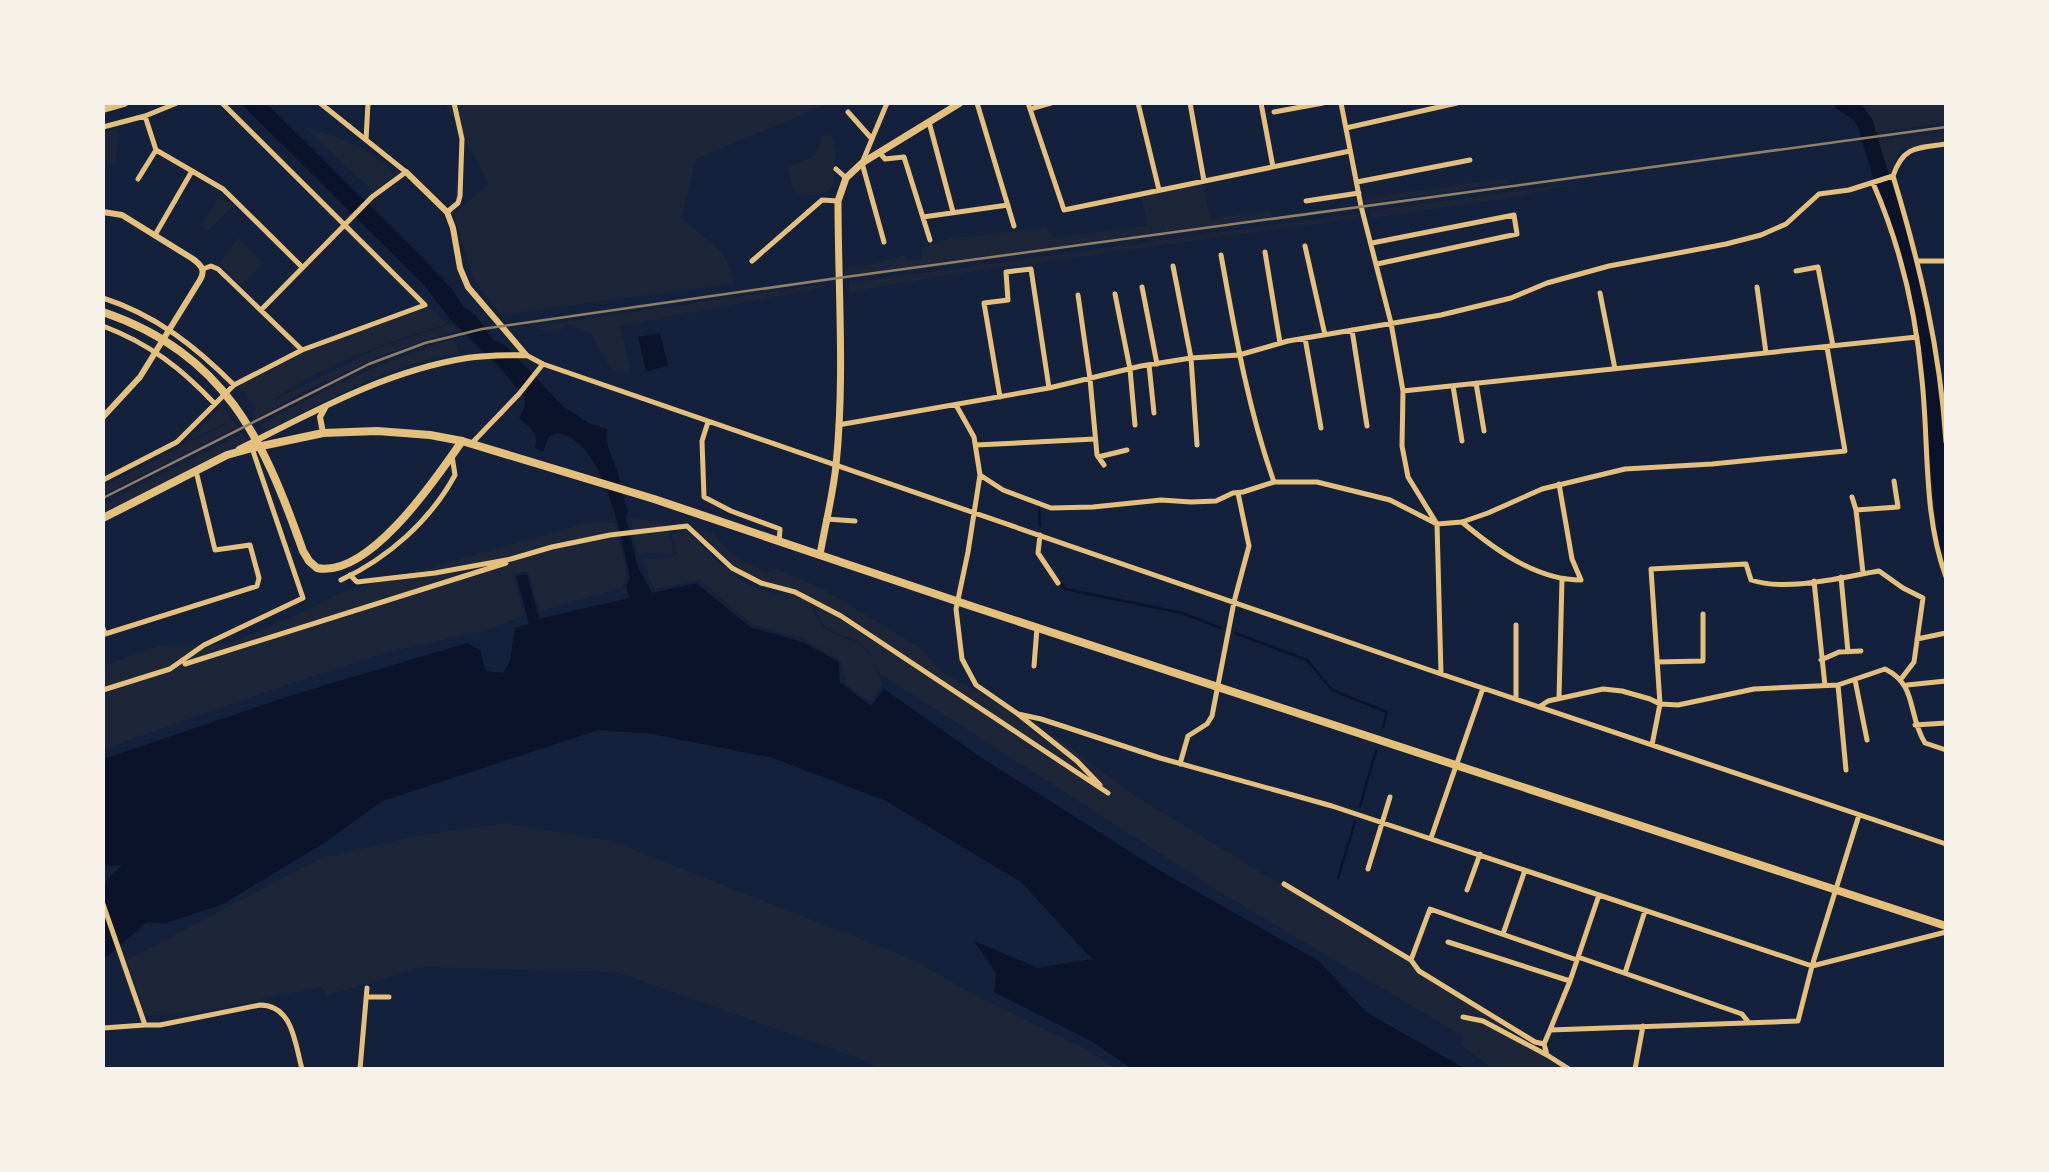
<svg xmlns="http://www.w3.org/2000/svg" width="2049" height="1172" font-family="'Crimson Pro',serif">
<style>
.green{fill:#1d2539}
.water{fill:#0b132b}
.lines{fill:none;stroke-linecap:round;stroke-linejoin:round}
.stream{stroke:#0b132b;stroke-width:2.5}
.river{stroke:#0b132b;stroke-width:16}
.minor{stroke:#e5c07b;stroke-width:5}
.tertiary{stroke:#e5c07b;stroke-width:6}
.secondary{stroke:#e5c07b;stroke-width:7}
.primary{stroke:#e5c07b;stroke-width:8}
.trunk{stroke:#e5c07b;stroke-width:8}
.rail{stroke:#918062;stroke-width:2.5}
</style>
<rect width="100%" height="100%" fill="#14213d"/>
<path class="green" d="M445,103H830L696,159L681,218L723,253L735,283L501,315L473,279L454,214L489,183Z
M1855,103H1946V123L1876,133L1867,114Z
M305,128C339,136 372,149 395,175L374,192Z
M117,130L116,164H103V132Z
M1946,132V141L1916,146L1900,151L1890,174L1881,160L1879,141Z
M831,135L836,150L834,185C821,197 811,197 794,192L788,167L816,155L822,136Z
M1508,178L1509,183L1366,203L1365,198Z
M1579,183L1515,197L1371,218L1369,211Z
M1203,184L1210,219L1270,210L1272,217L848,275V267L874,264L905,255L907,261L922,258V247L952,238L1037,229L1046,225L1052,238L1147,226L1142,197Z
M220,196L233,206L208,231L200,226Z
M1355,214L1357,218L975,271L849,292V283Z
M238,238L264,263L241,285L219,263Z
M825,284L826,287L620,326L631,373L611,369L591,334L567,324L557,333L532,327Z
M429,306L447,324C386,343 322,364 270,402L385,345L452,324L458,330L388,353L315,386L256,418L252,412L256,409L239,386L305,352Z
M455,339L458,353C389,365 327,400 265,432L260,425C322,390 386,359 455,339Z
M222,406L232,420L183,443Z
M234,420L237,427L103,495V487Z
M243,433L247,441L103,513V504Z
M630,518L662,522L668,531L674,554L638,553Z
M590,522L615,523L627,576L622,588L540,611L528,572L513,573L524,615L491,629L384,653L280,687L103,749V666L158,646L229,644L306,611L339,593Z
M695,527L712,533L733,555L766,573L777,569L821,588L922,649L941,671L1064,742L1132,794L1405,960L1567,1069H1493L1460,1044L1461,1035L1225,895L879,673L872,659L882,684L871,702L846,684L841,661L802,638L753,625L700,580L654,589L642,559L669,557L677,554L672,535L678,531H687C710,554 756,604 792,593L810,602L815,617L825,629L860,645L871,658C862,638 846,639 828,628C815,620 818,600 799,591C791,587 781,588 772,586C741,575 717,550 695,527Z
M505,823L611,841L914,960L978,997L1086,1049L1116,1069H879L866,1061L617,972L423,967L328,995L321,987L211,1010L146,1016L127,960L319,859L420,835Z"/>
<path class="water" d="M240,103H266L420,255L452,289L463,306L476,316L493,340L505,345L564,407L589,423L607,429C605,450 613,456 618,473C622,487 623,499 629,512L625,515L638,567L652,593L696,583L750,627L803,642L839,662L840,682L871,706L884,689L979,756L1159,870L1319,961L1366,1012L1466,1069H1132L1093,1042L994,992L996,973L974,941L1038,968L1092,959L1021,882L886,801L773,758L651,734L599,730L382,801L326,842L223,904L166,923L147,922L103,960V884L122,865L103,866V759L292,695L467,643L480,650L486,671L503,673L510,661L515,628L529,624L516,576L527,574L539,619L629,598L626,586L630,578C621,540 605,437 555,433L548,438L543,452L535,448C539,433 531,427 519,419L525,405V398L501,369L450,319L424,285Z
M660,333L668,366L646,371L638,337Z"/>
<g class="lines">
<path class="stream" d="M1039,507L1040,526
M1059,581L1065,589L1182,613L1221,628
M1235,633L1307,660L1332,690L1387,712L1383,727
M1360,806L1376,751
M1338,878L1355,822"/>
<path class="river" d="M1842,103L1858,113L1865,123L1880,173L1904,241L1923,325L1930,371L1946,544"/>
<path class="minor" d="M977,103L1014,226
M1028,103L1064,210L1350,151
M1138,103L1159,190
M1190,103L1204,181
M1261,103L1273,167
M1341,103L1361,206L1391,323L1403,391L1402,446L1408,477L1437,524L1441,674
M1030,109L1051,103
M848,112L872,139
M1274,112L1323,103
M145,116L156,150L223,189L302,267
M929,122L953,212
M103,127L145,116L177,103
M1346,128L1457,103
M366,140L368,103
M1946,144C1917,148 1903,146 1893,176C1920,265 1940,349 1946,442
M879,152L885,159L904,157L930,240
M836,169L846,178
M138,179L156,150
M1357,182L1470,160
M1873,183C1900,245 1916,313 1922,380C1929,445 1923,515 1946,577
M1306,201L1359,193
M447,212L458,203L460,196L462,139L454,103
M923,217L1008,205
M155,235L192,171
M884,242L862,163L887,103
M1372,243L1514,215L1517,234L1377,264
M1305,246L1325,335
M1265,252L1280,343
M1221,255C1235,332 1248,409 1274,482H1317L1390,500L1437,524L1462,522L1488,513L1542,489L1625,469L1712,464L1845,451L1827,347
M752,261L822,200L838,201
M1918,261H1946
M1173,266L1191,358L1197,445
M203,269L211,266L218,269L302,350
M1796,271L1818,267L1833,346
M1142,287L1157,364
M1757,287L1766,353
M1600,293L1615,369
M1115,294L1130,369L1135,425
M1078,295L1090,379L1097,455L1104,465
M103,298C156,315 196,347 234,385
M261,310L372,197L406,172L320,103
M103,326C150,344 181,368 215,404
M1352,330L1367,426
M1305,338L1321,428
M526,355L543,364L1441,674L1946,844
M1149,365L1154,413
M1476,383L1484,431
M1453,386L1462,441
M1403,391L1917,337
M1000,397L984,303L1008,300L1006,272L1031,269L1049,388
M956,405L974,437L980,475L968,552L956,609L962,659L976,685L1018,714L1077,761L1100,785
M708,422L702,441L704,497L731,511L780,529L779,542
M838,425L1049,388L1141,366L1191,358L1239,355L1288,341L1441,315L1511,298L1547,283L1609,266L1726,244L1761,235L1786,224L1819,194L1849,190L1893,176
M472,443L519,394L543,364
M976,445L1095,439
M1098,457L1127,450
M980,475L1003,490L1051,508L1093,507L1161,500L1191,502L1216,501L1233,493L1243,492L1274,482
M103,480L177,442L234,385L302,350L425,305L222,103
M1852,497L1856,510L1863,573
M1856,510L1898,507L1894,481
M826,519L855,521
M1462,522C1494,549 1536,580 1581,580L1572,559L1559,484
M1040,535L1038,553L1058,583
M350,575L357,582L435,573L511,559L552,547L610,535L687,526L732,568L761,583L795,592L841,616L1108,793
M1841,577L1848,652
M341,580C388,558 430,521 455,475L452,456
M1814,581L1825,686
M103,628L105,634L257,586L259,578L250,545L215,550L196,471
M1917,639L1946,633
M1821,660L1839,652L1861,651
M1657,662L1703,661V614
M185,664L506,563
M1034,666L1037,628
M1855,680L1867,740
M1838,685L1846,770
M1907,685L1946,681
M103,690L170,669L204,645L303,598L252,448
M1559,698L1562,579
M1516,699V625
M1539,707L1548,701L1603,689L1622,691L1650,699L1660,704L1678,705L1754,689L1838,685L1885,669C1918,685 1907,714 1925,743L1946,750
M1018,714L1041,719L1160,758L1332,806L1812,966L1946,932
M1915,725L1946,723
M1652,745L1660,704L1651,569L1746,564L1751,580C1787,592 1842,577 1879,571L1903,588L1923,598L1914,662L1901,679
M1180,764L1188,736L1207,724L1212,716L1234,602L1249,546L1238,493
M1431,838L1483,688
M1368,869L1390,797
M1284,884L1411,960L1419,971L1535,1042L1544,1044
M1467,890L1480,854
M1599,895L1570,981L1550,1030L1798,1021L1812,966L1859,815
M103,904L145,1025H160L260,1005C293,1005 295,1044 302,1069
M1503,934L1525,870
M1448,942L1570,981
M1578,957L1742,1014L1749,1023
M1411,960L1430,909L1577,960
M1625,973L1645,911
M367,997H389
M1463,1017L1483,1021L1547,1055
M103,1028L145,1025
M1550,1030L1544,1044L1547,1055L1569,1069
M360,1069L367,988
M1635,1069L1643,1026"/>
<path class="tertiary" d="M406,172L447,212L453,228L460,268L468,287L526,355
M103,212L122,215L193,259C201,265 206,270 200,280L140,377L103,417
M323,433L320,417L326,406
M239,449C313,412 385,371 467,358C486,355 507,355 526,355"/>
<path class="secondary" d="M820,555C825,525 833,495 836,465C845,378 838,289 838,201L846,178L862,163L960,103"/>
<path class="primary" d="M103,312C225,354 263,438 303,551L309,561L317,568C369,579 437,477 462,441"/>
<path class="trunk" d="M103,109L124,103
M103,518L227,455L252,448L323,433L377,431L430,435L462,441L654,499L968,605L1946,926"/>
<path class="rail" d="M103,498L369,364L425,343L482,329L838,278L1946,127"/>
</g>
<rect width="2049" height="1172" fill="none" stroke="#f6f1e7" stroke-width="210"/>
</svg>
